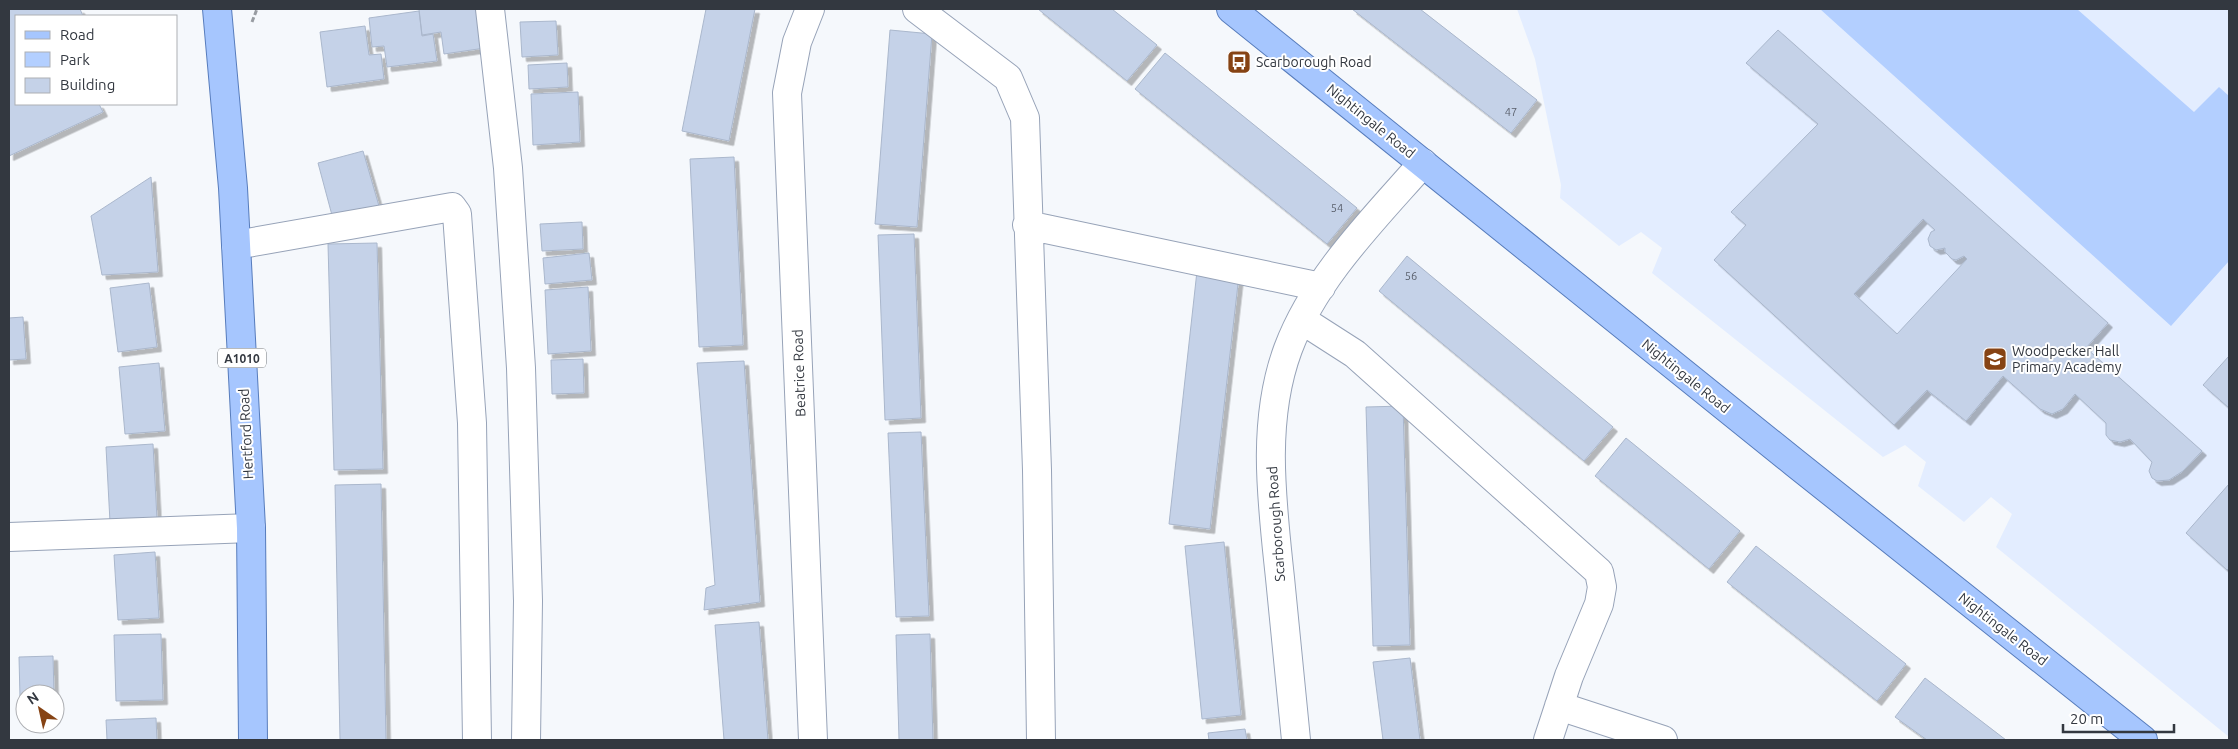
<svg xmlns="http://www.w3.org/2000/svg" width="2238" height="749" font-family="Ubuntu,sans-serif">
<style>
.built{fill:#e3edff}
.green{fill:#b3cfff}
.building{fill:#c5d2e8;stroke:#aab7cc;fill-rule:evenodd;filter:url(#shadow)}
.lines{fill:none;stroke-linecap:round;stroke-linejoin:round}
.minor-casing{stroke:#97a3b8;stroke-width:30}
.major-casing{stroke:#577cbc;stroke-width:30}
.path{stroke:#989ca2;stroke-width:3;stroke-dasharray:5 2.5;stroke-linecap:butt}
.minor{stroke:#fff;stroke-width:28}
.major{stroke:#a6c6fe;stroke-width:28}
.labels{text-anchor:middle;dominant-baseline:central;stroke-width:4;stroke-linejoin:round;paint-order:stroke}
.number-label{font-size:11px;fill:#585e6a}
.shield{fill:#fff;stroke:#707479;stroke-width:1}
.shield-label{font-size:12px;font-weight:bold;fill:#333840}
.poi-label{font-size:14px;fill:#333840;stroke:#fff;text-anchor:start}
.street-label{font-size:14px;fill:#333840;stroke:#fff}
</style>
<defs>
<filter id="shadow"><feDropShadow dx="4.5" dy="4.5" stdDeviation="0" flood-color="#0004"/></filter>
</defs>
<rect width="100%" height="100%" fill="#f5f8fc"/>
<path class="built" d="M1517,9H2229V737L1996,547L2012,514L1991,497L1964,522L1918,486L1926,462L1905,445L1883,457L1652,273L1662,248L1641,232L1619,246L1560,198L1561,185L1535,59Z"/>
<path class="green" d="M1820,9H2077L2194,112L2219,87L2229,96V261L2171,326Z"/>
<path class="building" d="M9,9H80L83,16H16V104H99L103,112L9,156Z
M419,9H480L485,48L444,54L441,32L422,35Z
M706,9H755L729,141L682,131Z
M1038,9H1112L1157,45L1127,81Z
M1352,9H1420L1537,100L1511,133Z
M419,11L422,36L433,34L437,61L387,67L384,46L372,47L369,18Z
M556,21L558,55L522,57L520,22Z
M365,26L369,55L381,54L384,79L327,87L320,32Z
M890,30L932,34L917,227L875,224Z
M1778,30L2108,323L2086,348L2202,451L2183,471L2169,480L2157,481L2152,478L2149,471L2152,462L2130,439L2120,442L2110,440L2106,435V423L2075,394L2063,409L2052,414L2040,409L2003,376L1966,421L1927,390L1894,425L1714,260L1746,225L1731,212L1818,124L1746,63ZM1923,219L1935,230L1931,232L1928,239L1930,246L1936,250L1945,248V252L1952,259L1956,260L1964,256L1967,259L1897,334L1854,294Z
M1165,53L1357,208L1327,244L1135,89Z
M567,63L568,87L529,89L528,65Z
M578,92L580,142L533,145L531,94Z
M363,151L379,206L333,219L318,163Z
M734,157L743,345L699,347L690,159Z
M151,177L158,272L102,275L91,216Z
M582,222L583,249L542,251L540,224Z
M914,234L921,418L885,420L878,235Z
M377,243L383,469L334,470L328,244Z
M589,253L592,280L545,284L543,258Z
M1407,256L1613,427L1584,461L1379,291Z
M1197,271L1239,275L1210,529L1169,524Z
M149,283L157,347L118,352L110,288Z
M588,287L591,351L548,354L545,290Z
M23,317L26,359L9,360V318Z
M2229,356V408L2203,385Z
M583,359L584,393L552,394L551,360Z
M744,361L760,602L704,610L706,588L715,585L697,363Z
M159,363L165,431L125,434L119,367Z
M1403,406L1410,645L1373,646L1366,407Z
M921,432L929,616L896,617L888,433Z
M1626,438L1740,531L1709,569L1595,476Z
M153,444L157,519L110,522L106,447Z
M381,484L386,740H340L335,485Z
M2229,484V568L2227,570L2186,533Z
M1224,542L1241,715L1202,719L1185,546Z
M1756,546L1906,664L1877,701L1727,582Z
M155,552L159,618L118,620L114,555Z
M759,622L768,740H724L715,625Z
M161,634L163,700L116,701L114,635Z
M930,634L933,740H899L896,635Z
M53,656L54,694H25V698H20L19,657Z
M1410,658L1420,740H1383L1373,662Z
M1925,678L2006,740H1927L1895,717Z
M156,718L157,740H107L106,720Z
M1245,729L1247,740H1209L1208,733Z"/>
<g class="lines">
<g class="minor-casing">
<path id="minor" d="M490,9L508,168L521,368L528,601L526,740
M810,9L797,42L787,93L813,740
M917,9L1008,78L1025,118L1037,470L1041,740
M1027,225L1321,287
M236,245L452,207L457,214L472,423L477,740
M1302,320L1355,354L1599,572L1602,587L1599,604L1569,676L1548,740
M9,537L251,528
M1559,706L1663,740
M1296,740C1291,686 1285,632 1280,578C1272,502 1261,422 1288,349C1315,277 1374,219 1423,163"/>
</g>
<g class="major-casing">
<path id="major" d="M217,9L233,188L251,528L253,740
M1231,9L1795,463L2143,740"/>
</g>
<path class="path" d="M252,22L257,9"/>
<use href="#minor" class="minor"/>
<use href="#major" class="major"/>
</g>
<defs>
<g id="bus-square" transform="scale(1.25)"><rect x="-9" y="-9" width="18" height="18" rx="4" fill="#864314" stroke="#fff"/><path d="M-5-6H5V4H4V6H2V4H-2V6H-4V4H-5ZM-3.5-4V0h7V-4ZM-3.5 1.2v1.5H-2V1.2ZM2 1.2v1.5H3.5V1.2Z" fill="#fff"/></g>
<g id="school-square" transform="scale(1.25)"><rect x="-9" y="-9" width="18" height="18" rx="4" fill="#864314" stroke="#fff"/><path d="M0-5L7-2L0 1L-7-2ZM-4 1L0 2.5L4 1V4Q0 6-4 4Z" fill="#fff"/></g>
</defs>
<g fill-rule="evenodd">
<use href="#bus-square" x="1239" y="62"/>
<use href="#school-square" x="1995" y="359"/>
</g>
<g class="labels">
<g class="number-label">
<text x="1511" y="112">47</text>
<text x="1337" y="208">54</text>
<text x="1411" y="276">56</text>
</g>
<rect class="shield" x="218" y="348.5" width="48" height="19" rx="4"/>
<g class="shield-label">
<text x="242" y="358">A1010</text>
</g>
<g class="poi-label">
<text x="1256" y="62">Scarborough Road</text>
<text x="2012" y="351">Woodpecker Hall<tspan x="2012" dy="16">Primary Academy</tspan></text>
</g>
<g class="street-label">
<text transform="translate(1371 121) rotate(39)">Nightingale Road</text>
<text transform="translate(799 373) rotate(-92)">Beatrice Road</text>
<text transform="translate(1686 376) rotate(39)">Nightingale Road</text>
<text transform="translate(246 434) rotate(-93)">Hertford Road</text>
<text transform="translate(1276 524) rotate(-94)">Scarborough Road</text>
<text transform="translate(2003 629) rotate(38)">Nightingale Road</text>
</g>
</g>
<rect width="2238" height="749" fill="none" stroke="#333840" stroke-width="20"/>
<rect x="15" y="15" width="162" height="90" fill="#ffffff" stroke="#adafb3"/>
<rect x="25" y="31" width="25" height="8" fill="#a6c6fe" stroke="#adafb3"/>
<text x="60" y="40" font-size="15" fill="#333840">Road</text>
<rect x="25" y="52" width="25" height="15" fill="#b3cfff" stroke="#adafb3"/>
<text x="60" y="65" font-size="15" fill="#333840">Park</text>
<rect x="25" y="78" width="25" height="15" fill="#c5d2e8" stroke="#adafb3"/>
<text x="60" y="90" font-size="15" fill="#333840">Building</text>
<g transform="translate(40 709) rotate(326)"><circle r="24" fill="#ffffff" stroke="#adafb3"/>
<path d="M0-4L9 19L0 12L-9 19Z" fill="#864314"/>
<text y="-8" font-size="14" font-weight="bold" text-anchor="middle" fill="#333840">N</text>
</g>
<path d="M2063 724v8h111v-8" fill="none" stroke="#333840" stroke-width="2.5"/>
<text x="2070" y="724" font-size="15" fill="#333840" stroke="#ffffff" stroke-width="4" paint-order="stroke">20 m</text>
</svg>
